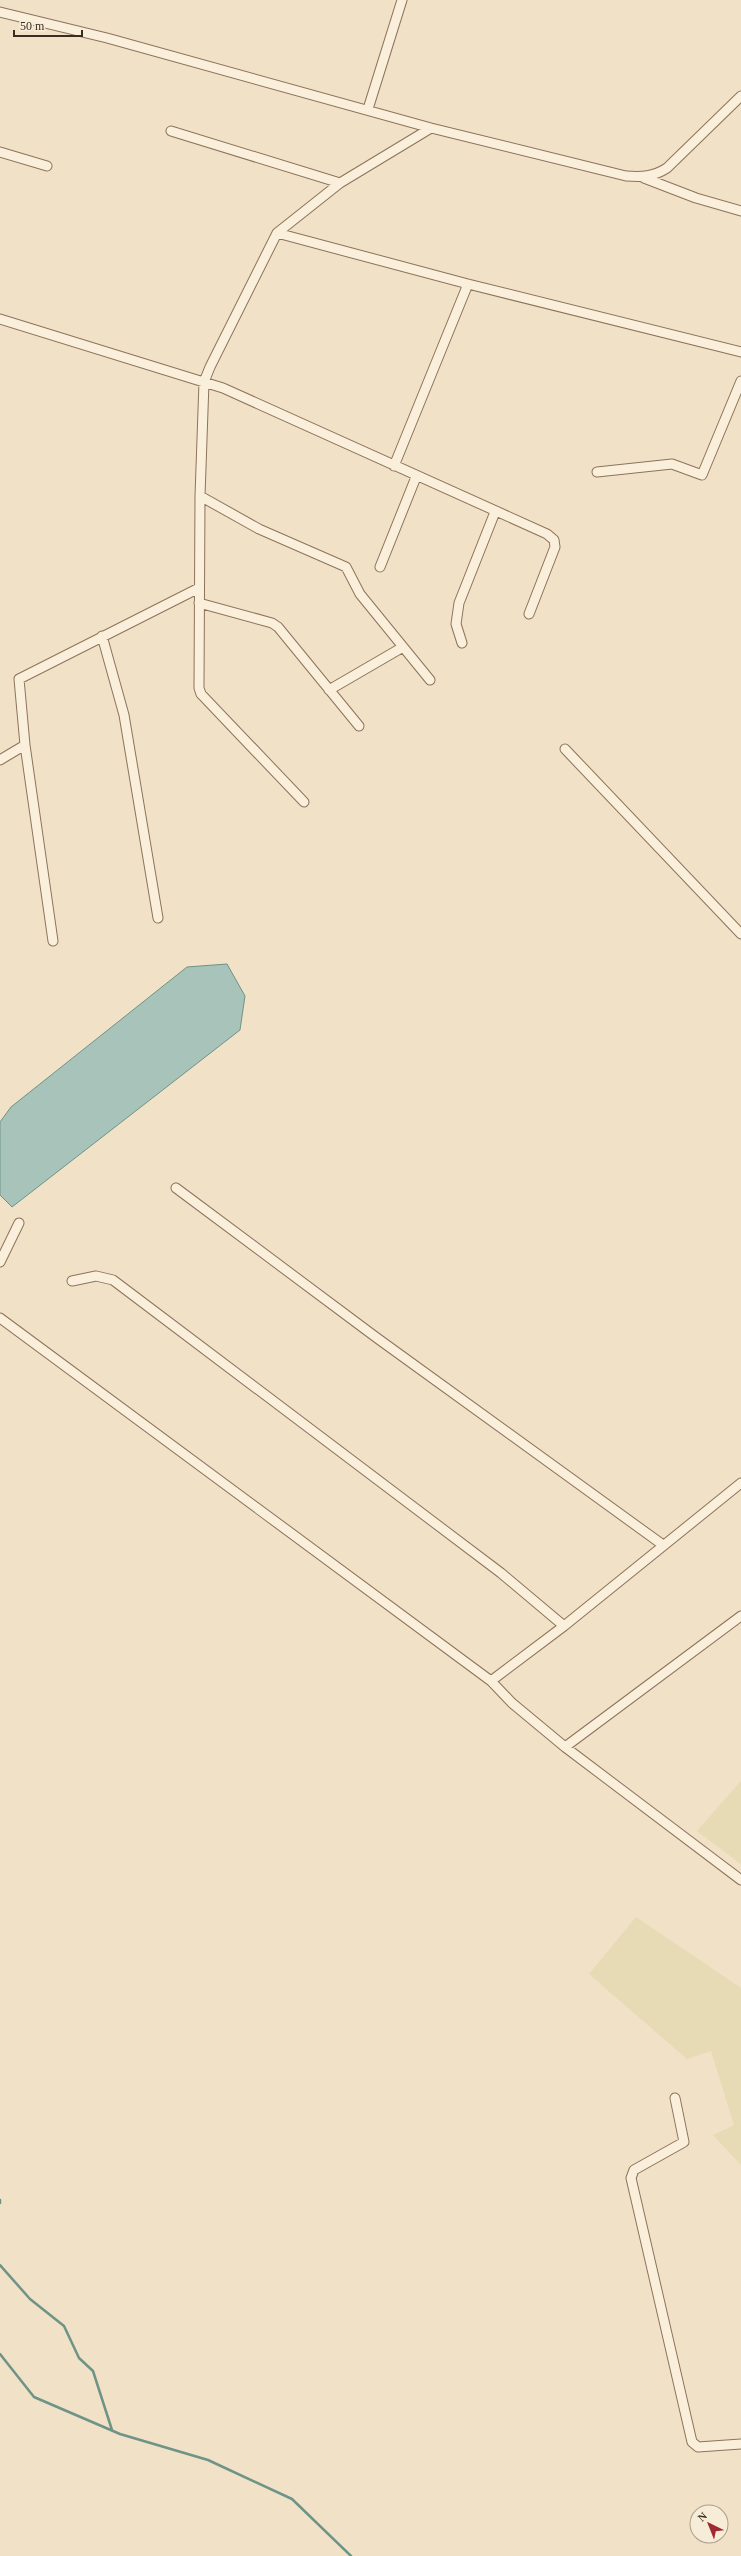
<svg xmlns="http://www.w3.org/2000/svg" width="741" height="2556" font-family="Georgia,serif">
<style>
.farmland{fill:#e6dbb4}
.water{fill:#a8c4ba;stroke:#6e9387}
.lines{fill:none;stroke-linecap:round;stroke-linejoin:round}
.stream{stroke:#6e9387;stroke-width:2.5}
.street-casing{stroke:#8d735b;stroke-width:11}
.street{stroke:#faefdb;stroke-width:9}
</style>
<rect width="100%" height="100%" fill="#f0e1c7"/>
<path class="farmland" d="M741,1781V1864L697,1831Z
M636,1917L741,1988V2165L713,2135L734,2125L711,2051L687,2059L589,1974Z"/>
<path class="water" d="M227,964L245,996L240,1030L12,1207L0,1195V1122L11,1107L187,967Z"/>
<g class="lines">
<path class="stream" d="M0,2200V2203
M0,2265L30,2299L64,2326L79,2358L93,2371L112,2430
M0,2354L34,2397L120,2434L208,2460L292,2499L351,2556"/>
<g class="street-casing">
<path id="street" d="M0,12L107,38L431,128L626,176C642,177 653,177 667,168L741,96
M368,109L402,0
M171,131L340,183
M0,152L47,166
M644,178L696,198L741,211
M277,233L468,284L741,352
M0,319L223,388L547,534L554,540L555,547L529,614
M394,466L468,284
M597,472L672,464L702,475L741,381
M200,496L259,529L346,567L360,594L430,680
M380,567L416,477
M199,603L272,623L278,627L359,726
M102,636L124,715L158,918
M462,643L456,624L459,603L495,512
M329,690L403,647
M565,749L741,934
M0,760L25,745
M304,802L201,694L199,688L200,496L204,382L210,367L277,233L340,183L431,128
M53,941L25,745L19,679L199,588
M176,1188L377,1338L663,1545
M0,1262L19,1223
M72,1281L96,1276L113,1280L501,1573L564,1626
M0,1318L491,1681L512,1703L565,1747L741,1880
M491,1681L564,1626L741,1483
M565,1747L741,1616
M675,2098L684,2142L634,2170L631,2178L692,2442L698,2447L741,2444"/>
</g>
<use href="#street" class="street"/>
</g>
<g transform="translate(709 2524) rotate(317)"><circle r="19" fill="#f7ecd7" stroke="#ac9f8d"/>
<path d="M0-3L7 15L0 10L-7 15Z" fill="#9e2931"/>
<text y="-6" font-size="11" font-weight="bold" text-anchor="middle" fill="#3c2c1f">N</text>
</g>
<path d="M14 30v6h68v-6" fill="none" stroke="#3c2c1f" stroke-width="2"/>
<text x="20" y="30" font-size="12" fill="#3c2c1f" stroke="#f7ecd7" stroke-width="3" paint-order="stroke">50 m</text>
</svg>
